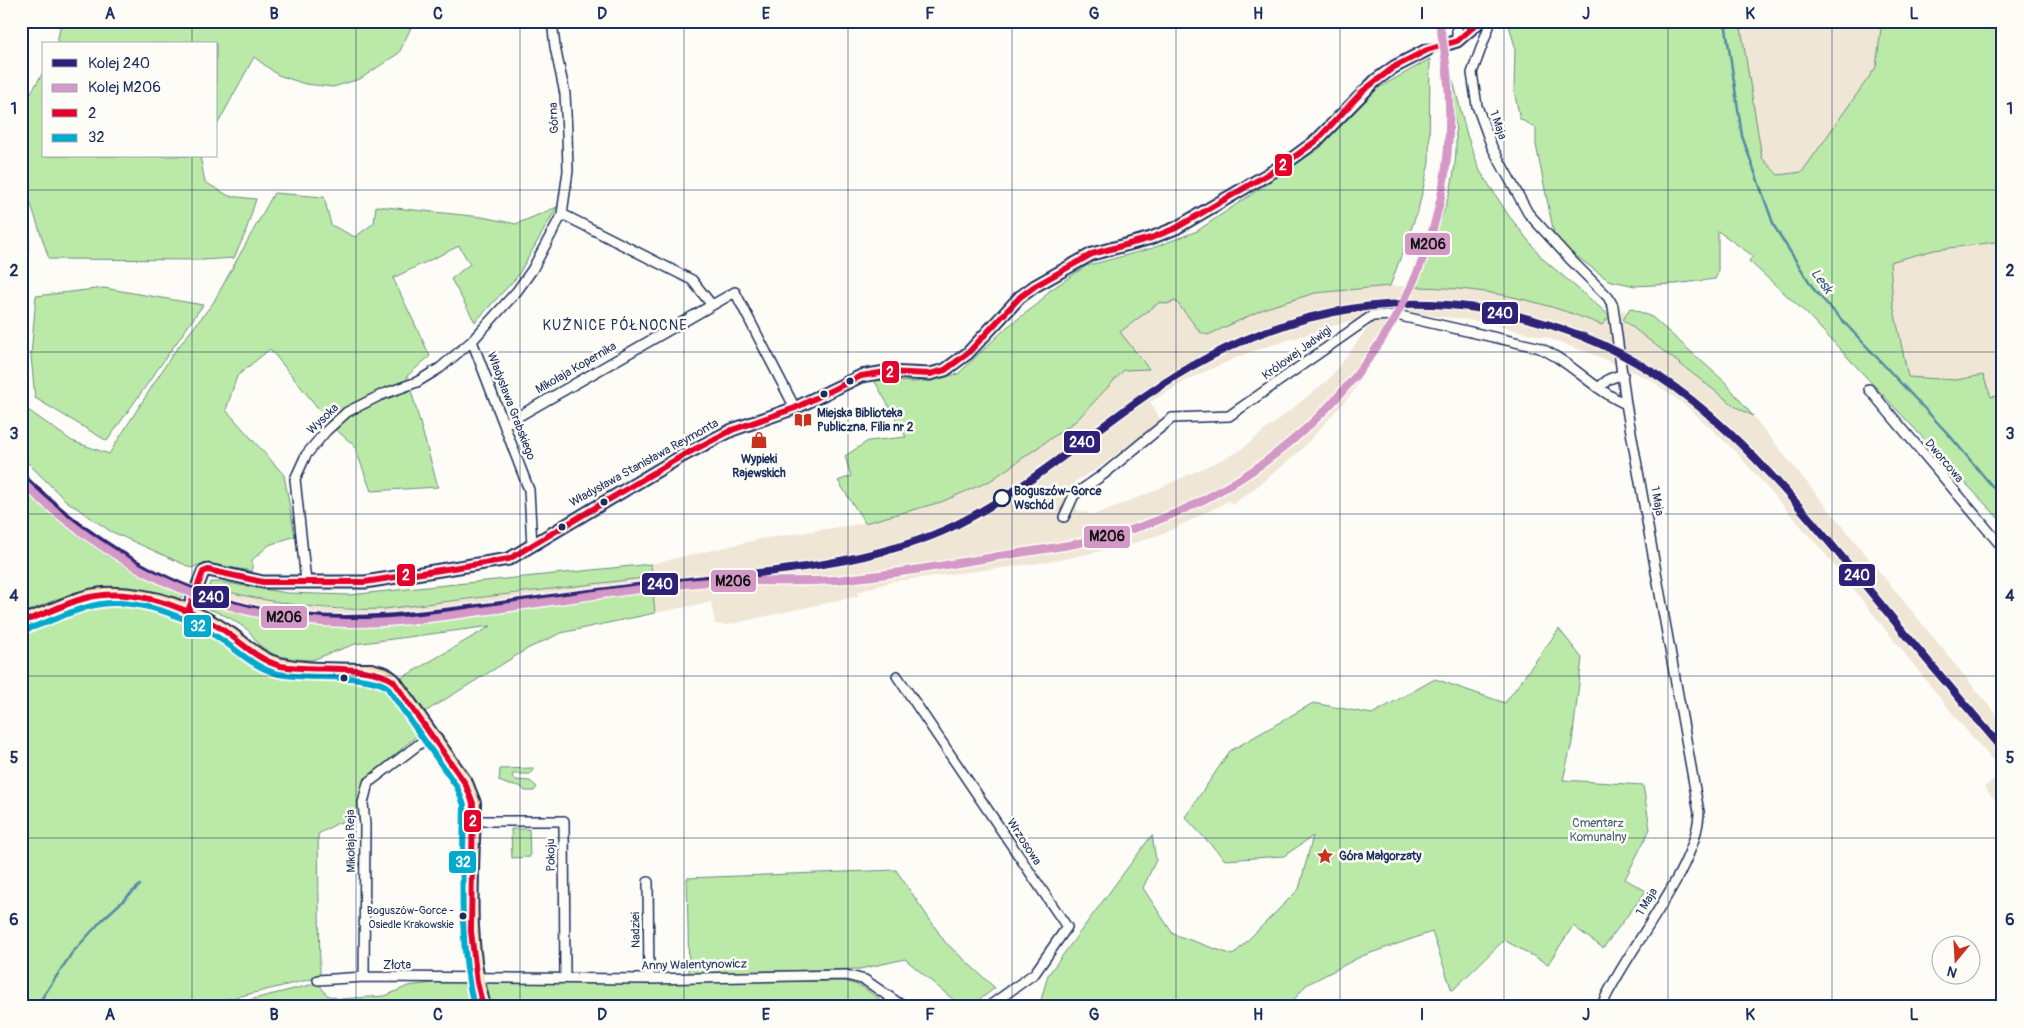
<svg xmlns="http://www.w3.org/2000/svg" width="2024" height="1028" font-family="Pangolin,sans-serif">
<style>
.built{fill:#f0e6d5;fill-rule:evenodd}
.green{fill:#bbe9a7;stroke:#6b8c82}
.lines{fill:none;stroke-linecap:round;stroke-linejoin:round}
.stream{stroke:#538ba6;stroke-width:2.5}
.tertiary-tunnel{stroke:#d0d3d8;stroke-width:11;stroke-dasharray:11 5.5;stroke-linecap:butt}
.minor-casing{stroke:#1b2f5e;stroke-width:12}
.tertiary-casing{stroke:#1b2f5e;stroke-width:15}
.primary-casing{stroke:#1b2f5e;stroke-width:18}
.minor{stroke:#fdfcf7;stroke-width:9}
.tertiary{stroke:#fdfcf7;stroke-width:11}
.primary{stroke:#fddcac;stroke-width:14}
.bus-1-casing{stroke:#fdfcf7;stroke-width:10}
.bus-2-casing{stroke:#fdfcf7;stroke-width:10}
.bus-1{stroke:#e4002b;stroke-width:6}
.bus-2{stroke:#00a9ce;stroke-width:6}
.rail-1-casing{stroke:#fdfcf7;stroke-width:11}
.rail-2-casing{stroke:#fdfcf7;stroke-width:11}
.rail-1{stroke:#2e2076;stroke-width:8}
.rail-2{stroke:#d398c5;stroke-width:8}
.grid{fill:none;stroke:#1b2f5e;stroke-width:1;stroke-opacity:0.55}
.bus-dot{fill:#1b2f5e;stroke:#fdfcf7;stroke-width:2}
.stop-dot{fill:#fdfcf7;stroke:#1b2f5e;stroke-width:2.5}
.labels{text-anchor:middle;dominant-baseline:central;stroke-width:5;stroke-linejoin:round;paint-order:stroke}
.bus-label{font-size:11px;fill:#1b2f5e;stroke:#fdfcf7;text-anchor:end}
.street-label{font-size:12px;fill:#1b2f5e;stroke:#fdfcf7}
.poi-label{font-size:12px;font-weight:bold;fill:#1b2f5e;stroke:#fdfcf7;text-anchor:start}
.stop-label{font-size:12px;font-weight:bold;fill:#1b2f5e;stroke:#fdfcf7;text-anchor:start}
.park-label{font-size:12px;fill:#435e70;stroke:#fdfcf7}
.water-label{font-size:14px;font-style:italic;fill:#375d82;stroke:#fdfcf7}
.neighbourhood-label{font-size:14px;letter-spacing:1px;fill:#1b2f5e;stroke:#fdfcf7}
.line-badge{stroke:#fdfcf7;stroke-width:2}
.badge-label{font-size:14px;text-anchor:middle;font-weight:bold;fill:#fff}
.pale-badge-label{font-size:14px;text-anchor:middle;font-weight:bold;fill:#111}
.neatline{fill:none;stroke:#1b2f5e;stroke-width:2}
.grid-label{font-size:16px;text-anchor:middle;font-weight:bold;fill:#1b2f5e}
</style>
<rect width="100%" height="100%" fill="#fdfcf7"/>
<filter id="ink" filterUnits="userSpaceOnUse"><feTurbulence type="fractalNoise" baseFrequency=".02" numOctaves="2"/><feDisplacementMap in="SourceGraphic" scale="10" xChannelSelector="R" yChannelSelector="G"/><feConvolveMatrix kernelMatrix="1 2 1 2 8 2 1 2 1" color-interpolation-filters="sRGB"/></filter>
<g filter="url(#ink)">
<path class="built" d="M1740,21H1882L1876,67L1802,173L1778,175L1762,158Z
M21,217L31,242L21,289Z
M2003,241V395L1991,397L1983,375L1956,380L1908,377L1893,304L1890,262L1934,250Z
M1390,286L1480,289L1558,307L1602,324L1610,316L1623,310L1652,317L1725,382L2003,723V772L1960,723L1826,555L1735,451L1689,408L1651,380L1597,356L1548,338L1477,321L1417,314L1394,321L1353,392L1299,452L1259,485L1232,505L1229,501L1167,532L1129,545L1050,562L894,581L858,592V596L726,625L715,624L711,602L655,613L653,592L421,623L348,627L297,624L252,616L203,600L208,587L298,607L342,610L432,604L652,577L651,564L761,539L865,523L941,502L990,481L1077,420L1124,370L1148,369L1120,332L1160,302L1176,301L1200,332L1208,335L1266,308L1315,293ZM1373,321L1329,379L1238,452L1149,493L1094,515L1077,510L1075,481L1097,469L1161,421L1150,402L1191,378L1247,353L1346,322Z
M2003,773V810L1984,787Z"/>
<path class="green" d="M61,21H414L399,53L360,79L333,87L305,84L278,75L254,57L216,127V44H57Z
M1508,21H1740L1762,158L1778,175L1802,172L1876,67L1882,21H2003V241L1934,250L1890,262L1893,304L1908,377L1956,380L1983,375L1991,397L2003,395V523L1807,314L1749,261L1753,256L1718,231V273L1715,279L1675,284L1635,286L1608,280L1564,247L1555,239L1536,145V128L1520,119L1514,91L1515,47Z
M1447,57L1467,135L1480,171L1509,216L1543,259L1610,316L1602,325C1535,298 1481,287 1409,287C1431,244 1455,198 1456,149C1457,120 1450,86 1447,57Z
M1430,59L1429,163L1418,210L1390,286L1315,293L1266,308L1208,335L1200,332L1176,301L1166,304L1160,302L1120,332L1149,369L1124,370L1077,420L990,481L941,502L865,523L838,481L851,476L845,456L868,441L906,437L874,380L916,382L958,374L1007,327L1039,303L1049,291L1086,266L1153,248L1197,231L1320,148L1371,92Z
M44,71V156H200L205,182L229,196L256,199L245,234L234,258L203,260L49,259L21,174V109Z
M274,193L324,197L331,225L355,237L374,223L376,206L482,217L516,224L557,207L517,277L475,322L451,279L470,264L459,246L393,278L430,356L407,376L438,487L371,491L354,445L335,429L270,349L237,376L226,410L284,475L295,536L269,545L252,560V571L203,563L192,568L110,531L65,500L21,456V405L72,441L109,454L172,355L213,303Z
M104,288L203,305L107,441L35,398L31,356L36,296Z
M1630,308L1652,317L1725,382L1753,416L1736,407L1623,320Z
M21,488C71,534 121,571 185,594L179,599C152,593 126,586 99,588C73,590 45,605 21,614Z
M651,564L652,577L384,609C318,611 272,603 208,587L211,582H221L287,593L349,595Z
M653,592L655,613L561,633L527,649L410,721L419,734L364,781L360,819L338,823L318,834L320,977L195,1007H21V627L82,603L126,601L179,613L304,673L311,679L370,680L386,687L491,626L355,644L312,660L294,659L275,655L260,646L248,630L230,618L207,608L203,600L252,616L297,624L348,627L421,623Z
M1559,629L1582,658L1572,742L1563,780L1643,785L1650,829L1625,879L1646,891L1603,948L1573,926L1548,964L1504,940L1452,991L1432,932L1362,956L1306,985L1288,1007H1039L1048,975L1152,835L1156,860L1143,888L1173,934L1233,955L1299,889L1313,836L1284,856L1225,860L1185,817L1230,751L1313,703L1372,714L1435,679L1505,703Z
M534,768L530,774H513L512,776L515,780L530,781L537,787L534,791H525L520,786L509,785L499,781L500,769Z
M511,829H529L530,857L512,858Z
M896,870L945,942L995,988L970,1007H962L905,959L860,969L689,973L687,878Z
M456,980L469,982L475,1007H221L318,983L327,995L339,999L385,996L408,986Z
M845,981L863,987L889,1007H489L484,983Z"/>
<g class="lines">
<path class="stream" d="M1725,21L1742,136L1774,226L1815,291L1950,436L2003,499
M36,1007L72,953L102,920L140,885"/>
<path class="tertiary-tunnel" d="M1427,50L1444,45"/>
<g class="minor-casing">
<path id="minor" d="M1457,21V41
M1491,21L1472,73L1477,106L1492,147L1528,213L1570,259L1608,297L1613,306L1626,404L1699,812C1698,869 1625,951 1601,1007
M562,214L692,280L711,304
M472,341L529,490L532,546
M1598,388L1609,379L1623,374
M1869,389L2003,548
M505,424L735,292L795,408
M1064,517L1074,495L1104,474L1172,418L1229,416L1372,316L1396,315L1537,347C1570,360 1593,390 1626,404
M306,582L295,479L306,455L326,431L347,412L381,395L417,382L440,368L472,341L517,291L532,270L562,214L568,171L567,133L565,94L555,47L552,21
M897,676L1067,927L1035,973L988,1007
M473,821H564L565,978
M648,882L649,979
M364,977L365,825L363,803L368,783L431,735
M318,980L364,977L649,979L846,975L865,980L904,1007"/>
</g>
<g class="tertiary-casing">
<path id="tertiary" d="M1444,45L1457,41L1480,21
M188,611L203,572L208,570L263,582H365L509,559L682,456L732,430L795,408L861,376L886,372L930,374L945,370L968,353L1020,297L1035,286L1092,254L1151,238L1176,228L1282,166L1316,141L1376,80L1394,67L1427,50"/>
</g>
<g class="primary-casing">
<path id="primary" d="M21,622C51,616 72,597 104,595C150,593 194,610 232,636C244,645 255,656 269,662C294,672 343,670 371,671L385,675L393,681L465,783L473,803C472,873 464,939 483,1007"/>
</g>
<use href="#minor" class="minor"/>
<use href="#tertiary" class="tertiary"/>
<use href="#primary" class="primary"/>
<g class="bus-1-casing">
<path id="bus-1" d="M188,611L203,572L208,570L263,582H365L509,559L682,456L732,430L795,408L861,376L886,372L930,374L945,370L968,353L1020,297L1035,286L1092,254L1151,238L1176,228L1282,166L1316,141L1363,91L1394,67L1427,50L1457,41L1480,21
M21,622C42,616 61,605 82,599C127,586 178,604 217,626C239,639 256,660 281,666C313,672 369,663 393,681L465,783L473,803L471,931L477,982L483,1007"/>
</g>
<g class="bus-2-casing">
<path id="bus-2" d="M23,630C44,625 63,614 84,608C126,594 177,612 214,635C236,648 253,668 279,674C306,680 367,673 387,687L457,787L464,805C463,873 458,940 474,1007"/>
</g>
<use href="#bus-1" class="bus-1"/>
<use href="#bus-2" class="bus-2"/>
<g class="rail-1-casing">
<path id="rail-1" d="M21,476C99,551 190,606 301,617C365,623 430,614 494,606C547,598 600,592 652,585C748,573 854,569 943,531C1016,498 1076,444 1142,398C1278,302 1427,275 1584,337C1701,383 1778,481 1856,574C1904,633 1953,691 2003,749"/>
</g>
<g class="rail-2-casing">
<path id="rail-2" d="M21,481C112,568 219,621 346,623C392,624 437,617 482,611C554,601 626,589 698,583C744,579 789,583 835,580C886,576 937,566 988,558C1035,550 1084,545 1130,530C1245,494 1348,410 1403,303C1449,214 1460,119 1439,21"/>
</g>
<use href="#rail-1" class="rail-1"/>
<use href="#rail-2" class="rail-2"/>
</g>
</g>
<path class="grid" d="M192,21V44M356,21V1007M520,21V1007M684,21V1007M848,21V1007M1012,21V1007M1176,21V1007M1340,21V1007M1504,21V1007M1668,21V1007M1832,21V1007M192,156V1007M21,190H2003M21,352H2003M21,514H2003M21,676H2003M21,838H2003"/>
<defs>
<g id="library-bare" transform="scale(1.35)"><path d="M-6-4Q-3-5.5-.7-3.5V5Q-3 3-6 4ZM6-4Q3-5.5 .7-3.5V5Q3 3 6 4Z" fill="#c8321e" stroke="#fdfcf7" stroke-width="2.5" paint-order="stroke"/></g>
<g id="shop-bare" transform="scale(1.35)"><path d="M-5-2.5h2.3a2.7 3.5 0 0 1 5.4 0H5L5.5 6h-11ZM-1.5-2.5h3a1.5 2.3 0 0 0-3 0Z" fill="#c8321e" stroke="#fdfcf7" stroke-width="2.5" paint-order="stroke"/></g>
<g id="sight-bare" transform="scale(1.35)"><path d="M0-6L1.8-2.2L6-1.7L2.9 1.2L3.7 5.4L0 3.3L-3.7 5.4L-2.9 1.2L-6-1.7L-1.8-2.2Z" fill="#c8321e" stroke="#fdfcf7" stroke-width="2.5" paint-order="stroke"/></g>
</defs>
<g fill-rule="evenodd">
<use href="#library-bare" x="803" y="420"/>
<use href="#shop-bare" x="759" y="440"/>
<use href="#sight-bare" x="1325" y="856"/>
</g>
<g class="bus-dot">
<circle cx="850" cy="381" r="4.5"/>
<circle cx="824" cy="394" r="4.5"/>
<circle cx="604" cy="502" r="4.5"/>
<circle cx="562" cy="527" r="4.5"/>
<circle cx="344" cy="678" r="4.5"/>
<circle cx="463" cy="916" r="4.5"/>
</g>
<circle class="stop-dot" cx="1002" cy="498" r="8"/>
<g class="labels">
<g class="bus-label">
<text x="454" y="910">Boguszów-Gorce -<tspan x="454" dy="14">Osiedle Krakowskie</tspan></text>
</g>
<g class="street-label">
<text transform="translate(554 118) rotate(-93)">Górna</text>
<text transform="translate(1498 125) rotate(71)">1 Maja</text>
<text transform="translate(1297 353) rotate(-36)">Królowej Jadwigi</text>
<text transform="translate(576 368) rotate(-30)">Mikołaja Kopernika</text>
<text transform="translate(511 406) rotate(69)">Władysława Grabskiego</text>
<text transform="translate(323 419) rotate(-44)">Wysoka</text>
<text transform="translate(1944 461) rotate(50)">Dworcowa</text>
<text transform="translate(644 463) rotate(-29)">Władysława Stanisława Reymonta</text>
<text transform="translate(1657 501) rotate(80)">1 Maja</text>
<text transform="translate(351 841) rotate(-91)">Mikołaja Reja</text>
<text transform="translate(1024 842) rotate(57)">Wrzosowa</text>
<text transform="translate(551 855) rotate(-91)">Pokoju</text>
<text transform="translate(1647 902) rotate(-59)">1 Maja</text>
<text transform="translate(636 930) rotate(-91)">Nadziei</text>
<text x="397" y="965">Złota</text>
<text transform="translate(694 965) rotate(-1)">Anny Walentynowicz</text>
</g>
<g class="poi-label">
<text x="817" y="413">Miejska Biblioteka<tspan x="817" dy="14">Publiczna. Filia nr 2</tspan></text>
<text x="759" y="459" text-anchor="middle">Wypieki<tspan x="759" dy="14">Rajewskich</tspan></text>
<text x="1339" y="856">Góra Małgorzaty</text>
</g>
<g class="stop-label">
<text x="1014" y="491">Boguszów-Gorce<tspan x="1014" dy="14">Wschód</tspan></text>
</g>
<g class="park-label">
<text x="1598" y="823">Cmentarz<tspan x="1598" dy="14">Komunalny</tspan></text>
</g>
<g class="water-label">
<text transform="translate(1822 281) rotate(54)">Lesk</text>
</g>
<g class="neighbourhood-label">
<text x="615" y="325">KUŹNICE PÓŁNOCNE</text>
</g>
</g>
<g class="line-badge">
<rect x="1274" y="153" width="19" height="24" rx="5" fill="#e4002b"/>
<rect x="1404" y="232" width="47" height="24" rx="5" fill="#d398c5"/>
<rect x="1481" y="301" width="38" height="24" rx="5" fill="#2e2076"/>
<rect x="881" y="360" width="19" height="24" rx="5" fill="#e4002b"/>
<rect x="1063" y="430" width="38" height="24" rx="5" fill="#2e2076"/>
<rect x="1083" y="525" width="48" height="24" rx="5" fill="#d398c5"/>
<rect x="1838" y="563" width="38" height="24" rx="5" fill="#2e2076"/>
<rect x="396" y="563" width="20" height="24" rx="5" fill="#e4002b"/>
<rect x="710" y="569" width="47" height="24" rx="5" fill="#d398c5"/>
<rect x="641" y="572" width="38" height="24" rx="5" fill="#2e2076"/>
<rect x="192" y="585" width="38" height="24" rx="5" fill="#2e2076"/>
<rect x="260" y="605" width="48" height="24" rx="5" fill="#d398c5"/>
<rect x="183" y="614" width="29" height="24" rx="5" fill="#00a9ce"/>
<rect x="463" y="809" width="19" height="24" rx="5" fill="#e4002b"/>
<rect x="448" y="850" width="29" height="24" rx="5" fill="#00a9ce"/>
</g>
<g class="badge-label">
<text x="1283" y="170">2</text>
<text x="1500" y="318">240</text>
<text x="890" y="377">2</text>
<text x="1082" y="447">240</text>
<text x="1857" y="580">240</text>
<text x="406" y="580">2</text>
<text x="660" y="589">240</text>
<text x="211" y="602">240</text>
<text x="198" y="631">32</text>
<text x="473" y="826">2</text>
<text x="463" y="867">32</text>
</g>
<g class="pale-badge-label">
<text x="1428" y="249">M206</text>
<text x="1107" y="541">M206</text>
<text x="733" y="586">M206</text>
<text x="284" y="622">M206</text>
</g>
<rect width="2024" height="1028" fill="none" stroke="#fdfcf7" stroke-width="55"/>
<rect x="42" y="42" width="175" height="115" fill="#fdfcf7" stroke="#a3aaba"/>
<rect x="52" y="59" width="25" height="8" fill="#2e2076" stroke="#a3aaba"/>
<text x="88" y="68" font-size="15" fill="#1b2f5e">Kolej 240</text>
<rect x="52" y="84" width="25" height="8" fill="#d398c5" stroke="#a3aaba"/>
<text x="88" y="92" font-size="15" fill="#1b2f5e">Kolej M206</text>
<rect x="52" y="109" width="25" height="8" fill="#e4002b" stroke="#a3aaba"/>
<text x="88" y="118" font-size="15" fill="#1b2f5e">2</text>
<rect x="52" y="134" width="25" height="8" fill="#00a9ce" stroke="#a3aaba"/>
<text x="88" y="142" font-size="15" fill="#1b2f5e">32</text>
<g transform="translate(1956 960) rotate(198)"><circle r="24" fill="#fdfcf7" stroke="#a3aaba"/>
<path d="M0-4L9 19L0 12L-9 19Z" fill="#c8321e"/>
<text y="-8" font-size="14" font-weight="bold" text-anchor="middle" fill="#1b2f5e">N</text>
</g>
<rect x="28" y="28" width="1968" height="972" class="neatline"/>
<g class="grid-label">
<text x="110" y="19">A</text>
<text x="274" y="19">B</text>
<text x="438" y="19">C</text>
<text x="602" y="19">D</text>
<text x="766" y="19">E</text>
<text x="930" y="19">F</text>
<text x="1094" y="19">G</text>
<text x="1258" y="19">H</text>
<text x="1422" y="19">I</text>
<text x="1586" y="19">J</text>
<text x="1750" y="19">K</text>
<text x="1914" y="19">L</text>
<text x="14" y="114">1</text>
<text x="2010" y="114">1</text>
<text x="14" y="276">2</text>
<text x="2010" y="276">2</text>
<text x="14" y="439">3</text>
<text x="2010" y="439">3</text>
<text x="14" y="601">4</text>
<text x="2010" y="601">4</text>
<text x="14" y="763">5</text>
<text x="2010" y="763">5</text>
<text x="14" y="925">6</text>
<text x="2010" y="925">6</text>
<text x="110" y="1020">A</text>
<text x="274" y="1020">B</text>
<text x="438" y="1020">C</text>
<text x="602" y="1020">D</text>
<text x="766" y="1020">E</text>
<text x="930" y="1020">F</text>
<text x="1094" y="1020">G</text>
<text x="1258" y="1020">H</text>
<text x="1422" y="1020">I</text>
<text x="1586" y="1020">J</text>
<text x="1750" y="1020">K</text>
<text x="1914" y="1020">L</text>
</g>
</svg>
